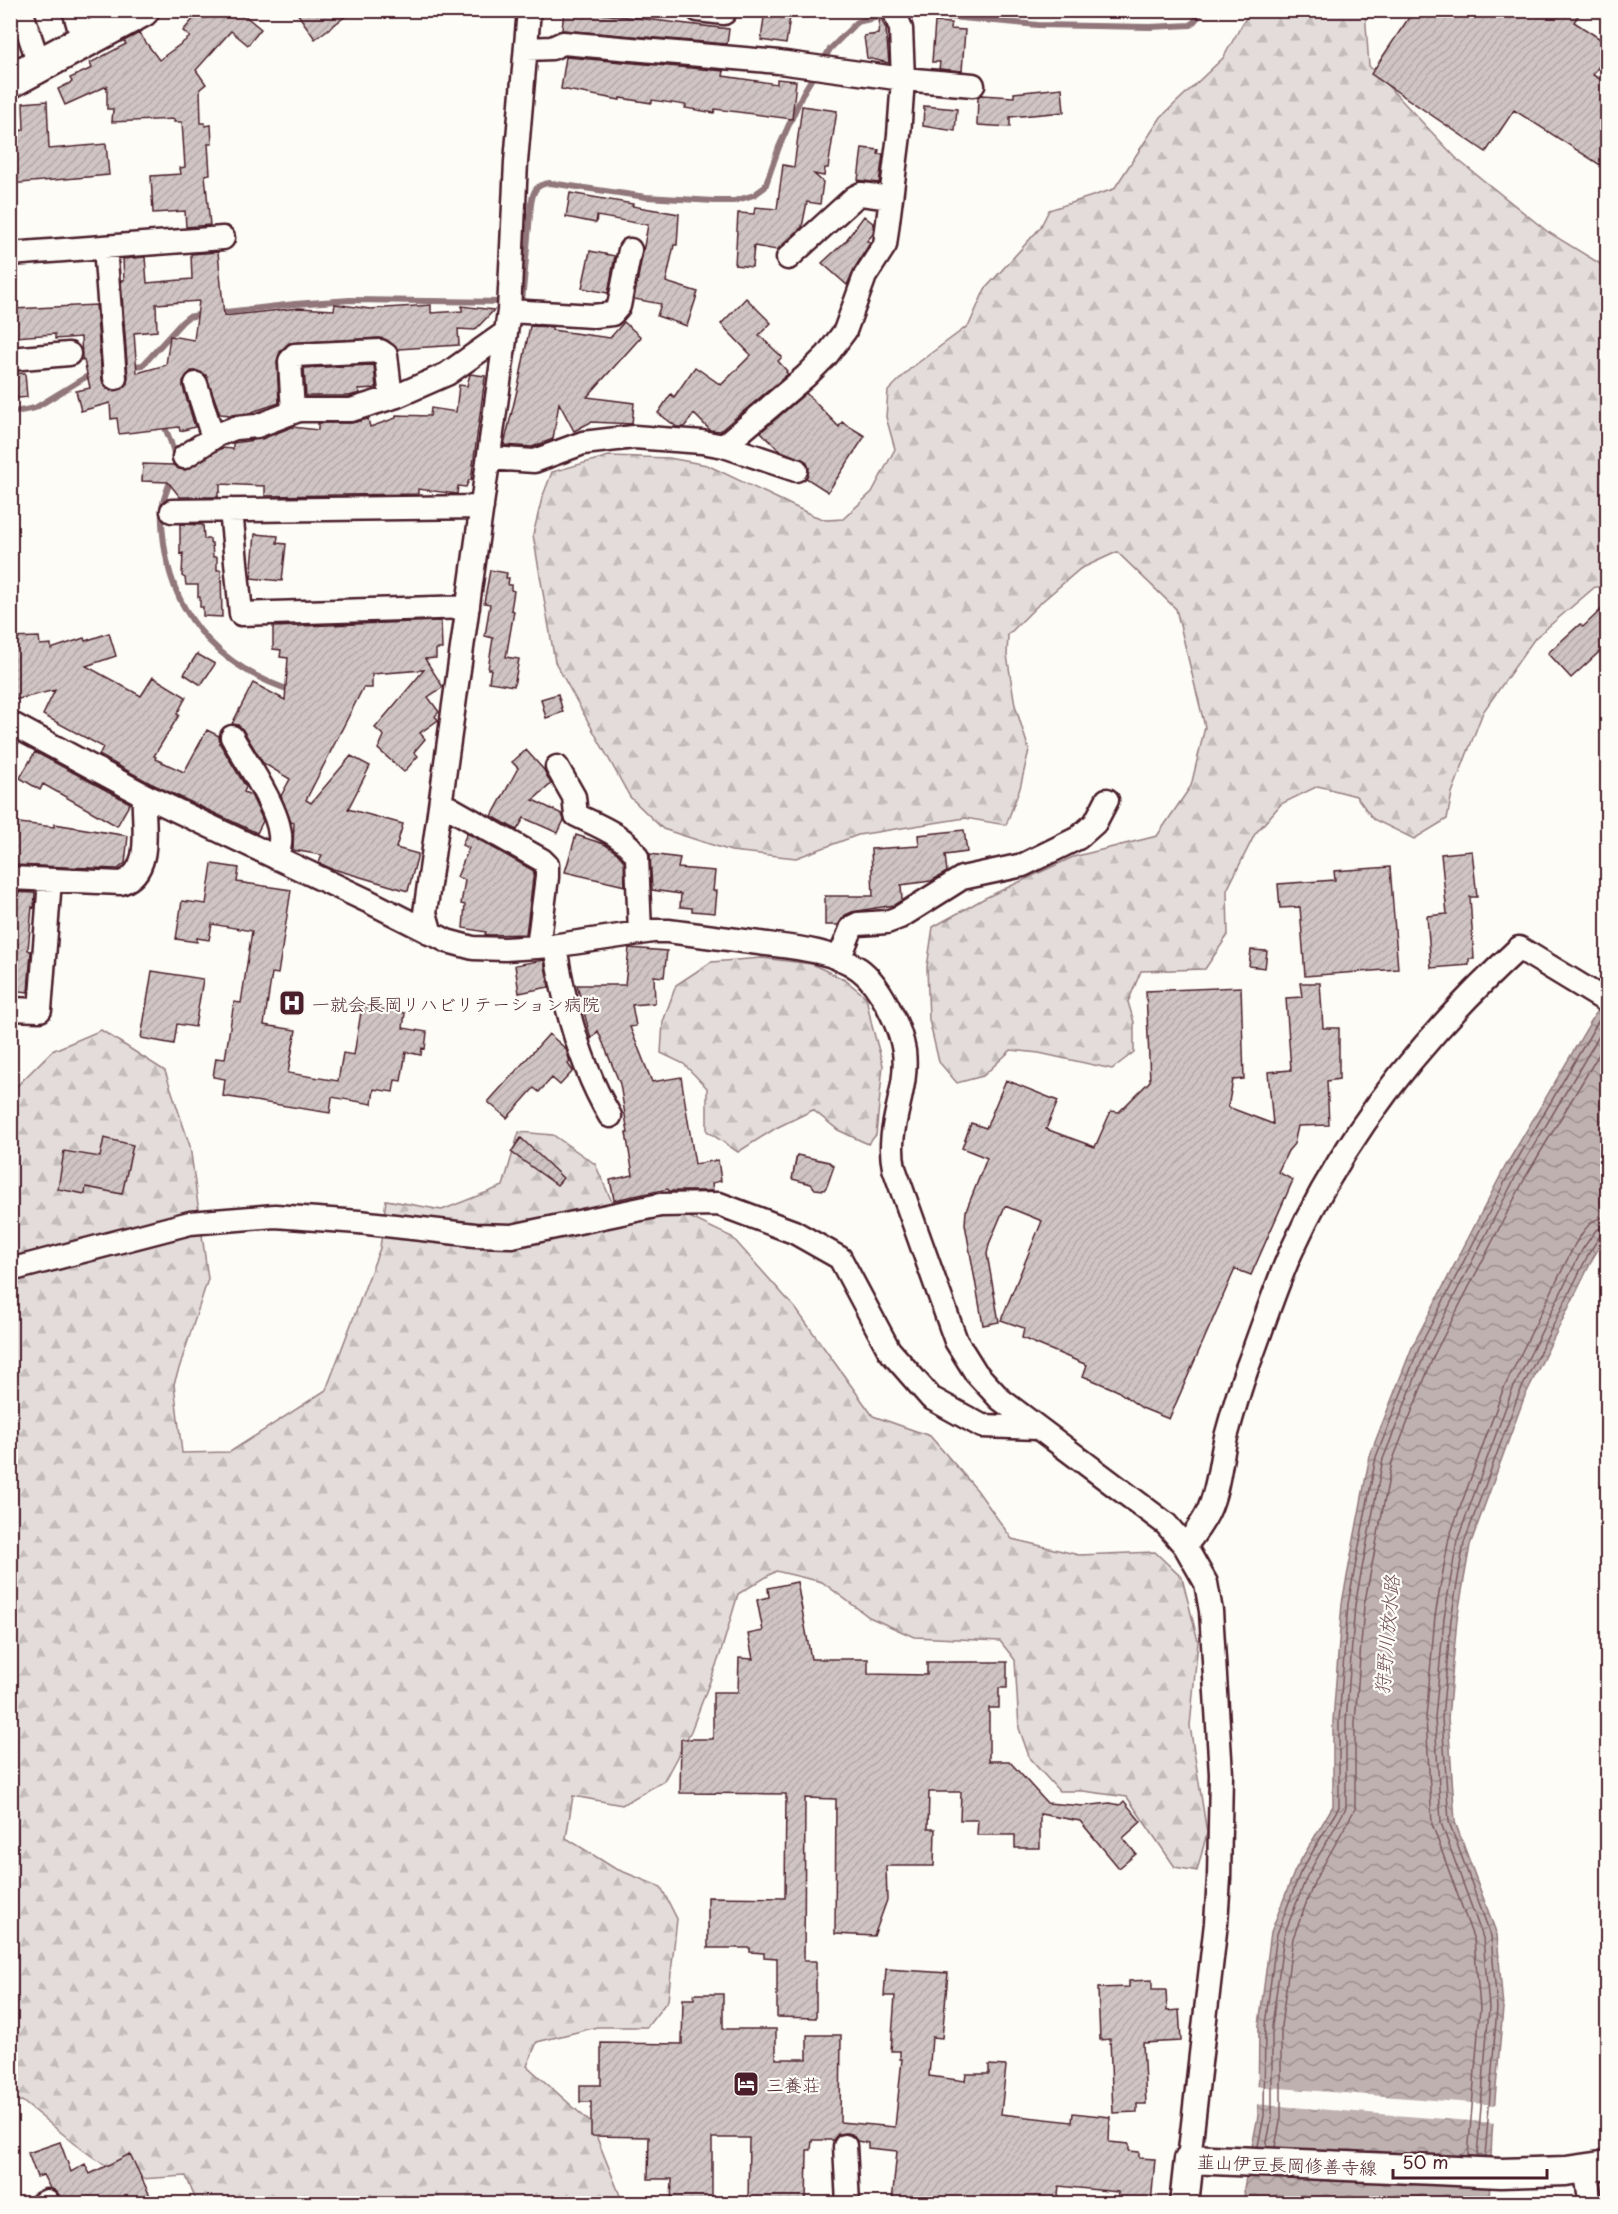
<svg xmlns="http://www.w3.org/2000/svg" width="1618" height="2214" font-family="'Playpen Sans','Klee One',sans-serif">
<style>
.forest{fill:url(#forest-firs);stroke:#967e82;stroke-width:1.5}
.water{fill:url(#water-waves);stroke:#91777b;stroke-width:1.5}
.pier{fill:#fdfcf7}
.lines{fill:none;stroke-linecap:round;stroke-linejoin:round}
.shore{stroke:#795961;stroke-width:1.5}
.stream{stroke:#91777b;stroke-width:6}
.building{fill:url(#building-hatch);stroke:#4a1f2b;stroke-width:1.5;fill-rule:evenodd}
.minor-casing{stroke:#4a1f2b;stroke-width:27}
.major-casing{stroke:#4a1f2b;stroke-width:33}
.highway-casing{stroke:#4a1f2b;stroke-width:38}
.minor{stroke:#fdfcf7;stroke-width:22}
.major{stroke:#fdfcf7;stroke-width:28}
.highway{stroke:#fdfcf7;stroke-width:33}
.labels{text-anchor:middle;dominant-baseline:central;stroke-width:4.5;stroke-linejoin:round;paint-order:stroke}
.poi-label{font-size:18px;fill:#4a1f2b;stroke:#fdfcf7;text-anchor:start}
.street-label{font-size:18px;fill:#4a1f2b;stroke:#fdfcf7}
.water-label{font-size:20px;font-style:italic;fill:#73525a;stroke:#fdfcf7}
</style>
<defs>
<pattern id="forest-firs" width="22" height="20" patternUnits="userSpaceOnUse" patternTransform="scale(1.5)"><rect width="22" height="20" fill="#e3dcda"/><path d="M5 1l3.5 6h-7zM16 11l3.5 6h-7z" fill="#c4bcbb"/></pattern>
<pattern id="water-waves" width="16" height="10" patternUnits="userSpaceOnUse" patternTransform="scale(1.5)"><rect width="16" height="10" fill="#c0b1b1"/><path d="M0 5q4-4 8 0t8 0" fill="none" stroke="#9e8f90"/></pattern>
<pattern id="building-hatch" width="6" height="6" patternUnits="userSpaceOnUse" patternTransform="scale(1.5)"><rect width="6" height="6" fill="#d0c5c4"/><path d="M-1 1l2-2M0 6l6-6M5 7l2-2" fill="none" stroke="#b4a9a9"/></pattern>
</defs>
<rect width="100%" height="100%" fill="#fdfcf7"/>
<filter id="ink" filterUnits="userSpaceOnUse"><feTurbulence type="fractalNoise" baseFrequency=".0167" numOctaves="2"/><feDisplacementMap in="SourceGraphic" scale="12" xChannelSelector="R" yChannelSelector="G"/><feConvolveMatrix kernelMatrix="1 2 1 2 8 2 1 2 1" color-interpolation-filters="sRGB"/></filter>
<g filter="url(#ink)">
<path class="forest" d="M1254,11H1365L1369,66L1458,160L1548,232L1607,268V587H1595L1535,638L1483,712L1452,793L1447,819L1414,839L1373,819L1356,796L1318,786L1281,804L1255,834L1227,890L1228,935L1205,969L1141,971L1128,1002L1134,1022V1052L1112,1069L1039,1053L1011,1050L983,1076L957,1083L939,1062L929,1020L927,967L933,927L985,898L1073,857L1157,836L1191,786L1205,727L1176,609L1117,552L1080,569L1039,604L1008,635L1007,655L1015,705L1029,750L1020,788L1006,825L965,818L858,835L796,858L731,851L663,829L630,797L555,662L533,535L542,498L552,472L609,456L669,458L707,465L812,515L826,520L843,519L872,492L895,449L886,417L888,391L911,368L969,325L985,289L1040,228L1049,210L1114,189L1161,117L1223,58L1248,14Z
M762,958L812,964L845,980L866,997L872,1026L883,1065L876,1135L868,1144L838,1130L813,1110L776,1128L738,1152L707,1131V1088L684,1064L661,1053L663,1022L676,985L711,962Z
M101,1030L165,1071L190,1146L208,1279L174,1384L182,1453L230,1452L326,1390L380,1248L386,1200L442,1210L503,1186L519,1132L553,1135L595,1164L621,1222L685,1215L732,1237L796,1309L873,1416L930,1436L977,1490L1012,1539L1079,1555L1155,1552L1182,1578L1198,1641L1190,1726L1207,1833L1197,1871L1175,1867L1127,1797L1083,1791H1059L1030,1759L1019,1728L1015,1660L1000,1641L914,1637L869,1617L822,1582L776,1571L738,1594L720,1655L691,1731L664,1781L622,1805L573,1796L566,1838L614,1868L661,1887L677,1919L668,2000L647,2027H597L537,2042L527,2066L591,2123L623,2203H197L186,2176L125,2180L79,2147L22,2101L11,2102L10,1097L15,1088L52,1051Z"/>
<path class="water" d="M1607,994V1235L1594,1256L1524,1398L1470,1545L1457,1619L1448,1718L1455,1822L1497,1935L1503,2008L1492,2133L1489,2203H1245L1244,2188L1258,2116L1259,2025L1271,1932L1295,1870L1333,1806V1721L1342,1603L1370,1455L1413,1345L1505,1167Z"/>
<path class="pier" d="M1255,2086L1498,2105L1496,2123L1255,2104Z"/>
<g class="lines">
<path class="shore" d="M1258,2146L1264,2116L1265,2025L1277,1934L1300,1873L1339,1807V1721L1348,1604L1376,1457L1419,1348L1511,1170L1603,1013
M1266,2147L1272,2117V2026L1284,1935L1307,1876L1346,1808V1722L1355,1605L1383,1459L1426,1351L1517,1174L1608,1021
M1275,2147L1281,2117V2026L1293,1938L1315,1880L1355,1809V1722L1364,1606L1392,1462L1434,1355L1525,1178L1608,1039
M1468,2156L1480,2008L1474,1940L1432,1824L1426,1718L1435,1616L1449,1538L1503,1390L1575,1244C1584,1231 1590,1217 1608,1217
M1477,2156L1489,2008L1483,1938L1441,1823L1435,1718L1444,1618L1457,1541L1511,1393L1582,1250L1596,1230L1608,1226
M1485,2156L1497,2008L1491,1936L1449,1822L1442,1718L1451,1619L1464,1543L1518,1396L1589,1253L1600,1236L1608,1233"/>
<path class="stream" d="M821,64L830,49L857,22L879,17L917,14L1038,25L1150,27L1191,25L1204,10
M516,302H522L531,204C533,191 536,184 550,183L646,197L714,201H734L754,195L765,187L779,147L803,93L815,73
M217,313L295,304L350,300L506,302
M119,368L143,365L182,322L188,317L204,314
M10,413L35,408L94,372
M163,422C167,434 175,448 175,461C175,477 163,493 162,509C161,523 163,537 165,550C176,622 226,670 293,691"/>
</g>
<path class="building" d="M201,10H238L261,29L248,45L231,31L196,70L206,84L200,89L201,123H204L205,126L211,125L212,144H208L210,174L205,175L210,225L186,227L185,211L153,213L151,176L181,174L180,168L185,167L182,122H174V119L112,122L113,109H107V86L65,105L58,89L72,82L70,78L92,68L90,63L126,44L124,41L139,33L159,60L190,37L183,31Z
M295,10H354L315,39Z
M564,10H603V14L729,29L727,44L562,30Z
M765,10H791L786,44L761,40Z
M1414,10H1582L1574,22L1608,44V53L1593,75L1608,84V170L1514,110L1486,152L1371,74Z
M880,16L886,29L889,63L867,58L864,36L878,34Z
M935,22L951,23L950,29L965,30L962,71L939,69L940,62H932Z
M566,57L724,71L723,76L777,84V79L796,81L792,119L715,109L714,113L685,108L686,105L652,100V103L620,98V100L561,89Z
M1062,88L1064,112L1010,117V127L977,125L978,97L981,95L1014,97V93Z
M47,101L49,149L106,144L109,175L10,184V131L24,130L23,103Z
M802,106L837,111L828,168H825L824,176L814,174L823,182L820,204L807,202L802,227L777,250L754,246L752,267L735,265L738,213L754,214L755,207L777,209L783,165L794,167Z
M924,106L957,109L955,131L923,126Z
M862,148L879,150L878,154H883L879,183L858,180Z
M570,193L633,204L632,206L679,214L677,245H674L666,282L698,292L687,326L657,316L661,304L634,299L648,225L597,216L596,223L566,217Z
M864,216L874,224L873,234L867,241L870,243L854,269L847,285L822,263L848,239H847Z
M590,251L615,256L608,293L582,288Z
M218,252L224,316L299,308L334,310L335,304L370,309L431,305V313L462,311V306L494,310L475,330L458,329L459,345L398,349L387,340L379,338L289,343L280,352L277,361L279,403L249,413L231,415L220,414L206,375L198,371H191L183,381V387L195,427L180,431L179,427L119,434L117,418L111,419L110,403L81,411L76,391L90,388L84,360H82L81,337L55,339V334L15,337L13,309L96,305L102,380L104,386L110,390L122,389L127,384L128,377L121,280H124L123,259L145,257L147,283L192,279L191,254ZM199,301L194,340L170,336L166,365L137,373L134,333L157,331L156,304Z
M746,298L771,323L759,335L782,357L778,361L787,371L786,372L788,374L720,431L710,430L694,414L684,427H677L658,413L671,394L674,397L695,367L721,385L751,355L721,324Z
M624,322L641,337L587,397L634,403L632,424L591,422L574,431L559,403L553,439L532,447L504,445L519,382L530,326L552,327V330L610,338Z
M374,365L376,388L358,389L360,393L349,396H306L304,368Z
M25,373L27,397L10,399V374Z
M470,374L485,376V378L471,480H469L466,487L458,486L457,494L418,489V494L265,496V486L220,484V492H218V497H180L168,482L142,481L143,464L173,465L179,469L185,470L222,448L233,449V443L262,439L292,427L318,430V423H351L368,419L370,427L396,418V415L430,416L431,408L456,412L459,385L467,386Z
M806,393L839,427L842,422L865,436L828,492L806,478L809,468L806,461L779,450L761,432Z
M180,524L203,525L204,539H210V543H212L213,557H217V570H221L222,617L203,616V607H200V597H198V585H186L185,578L182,576L183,553L180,554Z
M255,534L278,536L277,543L286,544L282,581L251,578Z
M490,570L507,573L506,578H509L508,585H511V590L514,591L511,610L514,611L506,657L519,659L514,686L489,682L491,669H488L493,638L485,636L490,604L484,603Z
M1608,603V644L1571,678L1548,653L1580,624L1583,627Z
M441,621L442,649H436V658L425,659L443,687L428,697L439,712L435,716L438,720L420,733L425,739L414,752L418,756L404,772L378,749L384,736L375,728L424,670L372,674V688H363L306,800L311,803L351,756L370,766L348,809L403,824L396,848L418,854L408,891L330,868L319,863L322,855L293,850L294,823L291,822L281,796L290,779L263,763L243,730L238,725L232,724L253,683L285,700L288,658L280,657L281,650L273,649V627Z
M109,633L116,656L86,666L141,696L153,677L186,697L177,714L179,715L154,756L156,757L155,759L184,772L207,730L219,736L220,744L246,787L244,792L251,795L261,816L263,821L257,833L150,783L99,755L103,747L43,715L55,690L14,700L10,664V638L39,637L40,645L51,644V649L84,638L85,641Z
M197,654L215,664L201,685L184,674Z
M558,694L563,712L546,718L541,699Z
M526,750L544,770L551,784L533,800L562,814L564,820L558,833L524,818L517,830L492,816L518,768L512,762Z
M35,752L130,803L117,826L43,784L40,790L20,778Z
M10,822L54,827V824L128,836L125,863L118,869L14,865L15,860H10Z
M964,830L967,852L945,855L947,872L931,881L901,885L902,900L894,905L852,912L845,915L838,925H825V896H873L871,849L919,846L918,835Z
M467,833L534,871L526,934L488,935L485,934L486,932L463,928L465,905L461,904L465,880L457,877L469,848L462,845Z
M576,835L604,844L617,853L624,861L625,886L565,872Z
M1472,851L1477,897H1470L1474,959H1469V965L1431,968L1427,916L1447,914L1441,854Z
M650,854L680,858L678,868L715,871L713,891H717L715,913L692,911V908L680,907L681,894L652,890Z
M212,864L239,868L237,882L291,890L278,974L272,973L264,1025L296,1030L288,1073L338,1081L343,1053L354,1055L362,1006L405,1013L403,1028L427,1032L425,1049L422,1048L421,1055L406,1052L401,1081L395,1080L393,1092L374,1089L372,1104L332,1097L330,1113L223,1096L225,1079L213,1077L216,1058L225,1059L234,1002L241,1003L252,931L212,924L209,940L197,938V942L176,939L182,901L206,904Z
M1390,867L1398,969L1305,976L1300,907L1280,908L1278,884L1335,880L1334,871Z
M10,892L35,893L34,908L32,907L28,950L31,951L28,992L10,990Z
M629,948L667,951L664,977L654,976L655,1003L632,1005L636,1026L630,1027L652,1082L681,1077L695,1164L718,1160L721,1181L712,1183L713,1191H669L668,1189L614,1200L610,1180L633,1175L626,1133H628L620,1084L598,1031L591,1039L577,985H625Z
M1251,950L1267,951L1265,968L1249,966Z
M544,960L549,987L519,993L515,965Z
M152,971L203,979L195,1027L177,1024L174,1044L141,1038Z
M1300,983H1320L1323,1028H1339V1079L1327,1081L1329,1125L1298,1126L1294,1144L1288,1151L1278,1172L1293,1180L1251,1275L1235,1269L1169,1419L1142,1408L1116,1390L1083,1376L1087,1365L1022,1338L1024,1328L1001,1320L1042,1221L1005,1206L989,1244L987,1254L999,1322L983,1325L965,1224L966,1211L987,1158L962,1148L971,1123L986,1128L1006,1080L1058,1101L1046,1129L1095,1147L1111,1111L1119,1112L1150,1081L1146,991L1241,987L1244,1079L1233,1080L1228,1107L1273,1124L1268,1072L1291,1070L1286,998L1302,997Z
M549,1034L566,1049L570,1062L568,1064L573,1071L560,1085L552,1078L539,1092L534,1088L507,1118L488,1102Z
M104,1138L133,1145L122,1194L86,1187L85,1194L58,1189L64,1151L100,1157Z
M521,1138L563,1178L557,1185L511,1152Z
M797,1155L829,1162L834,1166L827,1186L824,1190L815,1189L811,1184L792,1179Z
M797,1582L811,1659H868V1674L927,1675V1662H1007V1688H999V1708H989V1761H1009L1047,1803L1083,1806L1110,1803L1120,1805L1124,1801L1141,1822L1123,1838L1136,1854L1119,1868L1080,1821L1040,1814V1848H1015V1835H977L978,1820H960L961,1792H929L928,1829H935L934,1866H886L887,1900L874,1936L835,1934L836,1799L805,1798L804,1961H816V2018L777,2017V1958L764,1957V1953L750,1952V1948H708V1897L785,1898L786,1794L680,1793L681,1739H713V1692H738L739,1658L753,1659L748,1634L763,1631L757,1600L769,1597L768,1588Z
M886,1969L948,1973L942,2038L932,2037L929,2076L965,2081L966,2074H989V2065L1006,2066L1001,2114L1072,2122L1073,2113L1110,2117L1109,2142L1129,2144V2151L1139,2152V2158L1155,2159L1151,2204H1117L1118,2192L1059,2186L1057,2204L892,2202L897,2151L868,2148V2143L857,2141L852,2134L845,2133L838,2134L833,2140H812L811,2150H807L806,2204H748L749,2138H712V2204H671L672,2179H648L649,2137L591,2136V2102H580V2085H601V2043L682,2044L683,1999H694V1994H723V2029H776V2059H807V2035H841L840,2122L895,2127L902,2059H900V2051H891L895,1996H884Z
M1152,1980V1990H1166L1167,2011L1179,2010L1181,2041L1143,2043L1146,2104H1137V2112L1113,2113L1110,2039L1100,2040L1098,1988L1129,1987V1981Z
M60,2142L71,2172L85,2164L90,2174L130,2154L154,2204H61L60,2196L56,2191L50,2188L43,2175L37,2177L28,2153Z"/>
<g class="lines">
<g class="minor-casing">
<path id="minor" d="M21,10L39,64
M74,10L83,41
M698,10L724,13
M527,49L552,48L563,43L779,62L903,79L973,85
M105,247L115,378
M10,254L223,238
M788,258L855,197L861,194L891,198
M509,311L593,316L612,314L619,306L630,250
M10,359L69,354
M196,384L213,438
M293,412L290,361L295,355L380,351L386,355L391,398
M724,446L796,470
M184,457L217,435L235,428L257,426L299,410H351L397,396L447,374L505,333
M489,458L534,461L583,443L634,437L702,442L724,446L806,376L827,355L845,331L865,276L885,245L899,135L903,79L901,29L894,10
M231,510L241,614L468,607
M172,511L482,507
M10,723L144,795L368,901L447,941L473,948L505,949L552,946L653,931H668C698,935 728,939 759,943C789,947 833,950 859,969C880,984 900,1026 904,1051C909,1093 885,1126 894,1168L956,1341L976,1373L1000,1399L1166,1524L1185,1546L1206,1583L1211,1611L1221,1774L1219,1878L1216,1923L1189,2159
M232,737C246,762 278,807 280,835C281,844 279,850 276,858
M557,767L574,797L576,815C596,825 627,836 637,857L640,933
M441,805L450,808L542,860L547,865V877L538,947
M10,878L121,883C155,871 142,823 144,795
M431,934L425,913L509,311L516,162L529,10
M555,946C564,1004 580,1065 610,1116
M839,959L852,927L858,924L887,922L900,917L962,878L1023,865L1078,838L1095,823L1107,800
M10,1009L40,1010L50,880
M10,1270L190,1223L275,1216L359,1222L475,1235L512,1236L660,1205L719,1204L794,1232L840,1258L889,1350L931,1398L982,1426L1038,1428
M1185,1546C1194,1535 1202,1524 1208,1512C1219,1488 1220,1461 1226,1437C1233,1412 1240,1386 1249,1363C1263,1326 1275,1288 1291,1252C1344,1135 1425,1034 1519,948L1608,1002
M845,2146L848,2204
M1585,2169L1591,2204
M41,2204L47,2201L48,2204"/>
</g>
<g class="major-casing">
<path id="major" d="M1184,2204L1189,2159L1501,2173L1566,2171L1608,2165"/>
</g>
<g class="highway-casing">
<path id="highway" d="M10,81L142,10"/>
</g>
<use href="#minor" class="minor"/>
<use href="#major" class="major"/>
<use href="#highway" class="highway"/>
</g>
</g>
<defs>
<g id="hospital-square" transform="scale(1.35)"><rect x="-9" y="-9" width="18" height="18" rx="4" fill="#4a1f2b" stroke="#fdfcf7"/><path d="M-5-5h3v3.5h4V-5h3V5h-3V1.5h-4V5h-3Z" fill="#fff"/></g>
<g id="hotel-square" transform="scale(1.35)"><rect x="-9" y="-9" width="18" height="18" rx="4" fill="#4a1f2b" stroke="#fdfcf7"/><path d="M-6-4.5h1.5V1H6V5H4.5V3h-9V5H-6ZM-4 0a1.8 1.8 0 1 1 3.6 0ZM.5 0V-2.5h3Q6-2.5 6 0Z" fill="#fff"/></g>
</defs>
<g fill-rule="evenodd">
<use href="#hospital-square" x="292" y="1003"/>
<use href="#hotel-square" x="746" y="2084"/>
</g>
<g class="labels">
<g class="poi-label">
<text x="312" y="1003">一就会長岡リハビリテーション病院</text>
<text x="766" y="2084">三養荘</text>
</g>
<g class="street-label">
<text transform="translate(1287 2164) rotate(2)">韮山伊豆長岡修善寺線</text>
</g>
<g class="water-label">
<text transform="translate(1386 1635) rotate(-85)">狩野川放水路</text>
</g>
</g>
<rect width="1618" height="2214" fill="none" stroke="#fdfcf7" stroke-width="36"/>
<rect x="18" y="18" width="1582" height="2178" fill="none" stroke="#4a1f2b" stroke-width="2" filter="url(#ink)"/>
<path d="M1393 2169v9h154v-9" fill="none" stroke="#4a1f2b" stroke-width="3"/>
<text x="1402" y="2169" font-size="18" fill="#4a1f2b" stroke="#fdfcf7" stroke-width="4.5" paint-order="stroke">50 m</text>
</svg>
